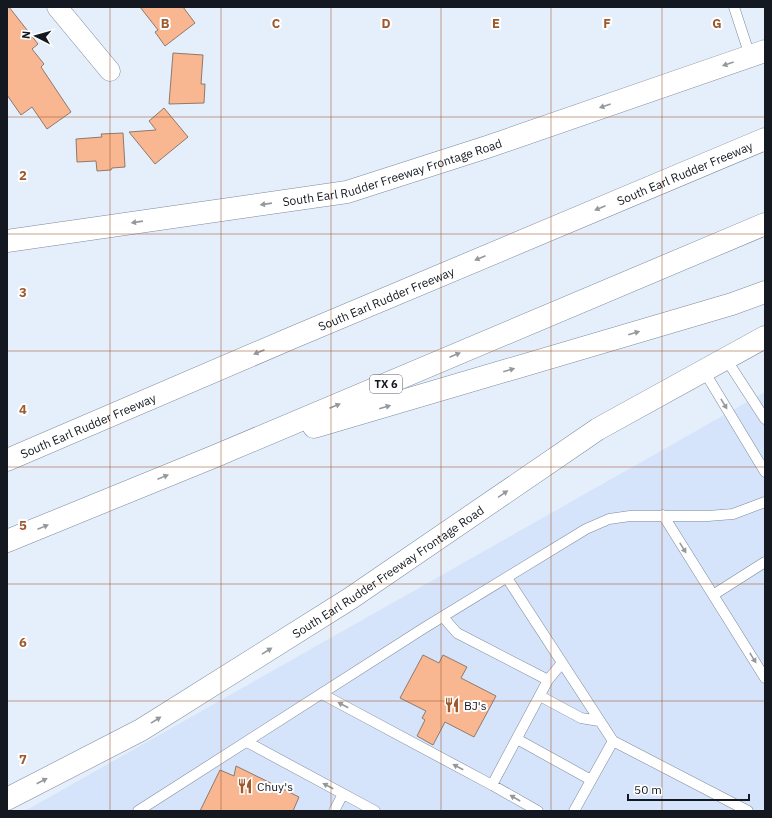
<svg xmlns="http://www.w3.org/2000/svg" width="772" height="818" font-family="'IBM Plex Sans',sans-serif">
<style>
.built{fill:#d5e4fa}
.building{fill:#f9b791;stroke:#8e796c}
.lines{fill:none;stroke-linecap:round;stroke-linejoin:round}
.lane-casing{stroke:#7d8a9d;stroke-width:11}
.street-casing{stroke:#7d8a9d;stroke-width:21}
.secondary-casing{stroke:#7d8a9d;stroke-width:23}
.highway-casing{stroke:#7d8a9d;stroke-width:23}
.lane{stroke:#fff;stroke-width:10}
.street{stroke:#fff;stroke-width:20}
.secondary{stroke:#fff;stroke-width:22}
.highway{stroke:#fff;stroke-width:22}
.oneway{fill:#95989b}
.grid{fill:none;stroke:#9e592d;stroke-width:1;stroke-opacity:0.55}
.labels{text-anchor:middle;dominant-baseline:central;stroke-width:4;stroke-linejoin:round;paint-order:stroke}
.shield{fill:#fff;stroke:#5a5e64;stroke-width:1}
.shield-label{font-size:11px;font-weight:bold;fill:#141921}
.street-label{font-size:12px;fill:#141921;stroke:#fff}
.poi-label{font-size:12px;fill:#141921;stroke:#fff;text-anchor:start}
.grid-label{font-size:13px;text-anchor:middle;font-weight:bold;fill:#9e592d;stroke:#fff;stroke-width:4;stroke-linejoin:round;paint-order:stroke}
</style>
<rect width="100%" height="100%" fill="#e5eefb"/>
<path class="built" d="M765,392V811H25Z"/>
<path class="building" d="M7,7H9L38,44L32,49L44,64L41,67L71,112L47,129L32,107L21,115L7,95Z
M140,7H183L195,23L165,46L155,32L158,30Z
M173,53L203,55L201,84H205L204,103L169,104Z
M164,108L188,137L155,164L129,132L156,130L149,121Z
M123,133L125,167L112,168L111,170L97,171L96,161L77,162L76,139L102,137L101,134Z
M423,655L439,663L443,655L467,667L461,678L496,696L474,737L445,722L433,745L417,736L425,720L422,718L426,711L400,698Z
M236,766L299,797L293,811H200L220,770L234,776Z"/>
<g class="lines">
<g class="lane-casing">
<path id="lane" d="M734,7L750,56
M726,359L765,419
M704,371L765,472
M663,515L765,678
M507,578L613,741
M713,595L765,562
M443,617L457,633L548,680L492,785
M548,680L562,663
M322,694L492,785L538,811
M540,696L581,718L599,721
M517,739L591,780
M247,742L375,811
M138,811L424,628L586,529L609,519L630,516H708L733,514L765,502
M334,811L343,794
M574,811L613,741L748,811"/>
</g>
<g class="street-casing">
<path id="street" d="M57,7L110,71"/>
</g>
<g class="secondary-casing">
<g id="secondary">
<path id="s1" d="M7,241L347,192L487,147L765,51"/>
<path id="s2" d="M7,799L141,730L351,598L598,429L765,337"/>
</g>
</g>
<g class="highway-casing">
<g id="highway">
<path d="M314,427L732,304L765,292"/>
<path id="s3" d="M7,460L294,337L765,139"/>
<path d="M7,541L213,457L765,224"/>
</g>
</g>
<use href="#lane" class="lane"/>
<use href="#street" class="street"/>
<use href="#secondary" class="secondary"/>
<use href="#highway" class="highway"/>
</g>
<defs><path id="oneway-solid" d="M-6-.8H1V-3.2L6.5 0L1 3.2V.8H-6Z"/></defs>
<g class="oneway">
<use href="#oneway-solid" transform="translate(728 64) rotate(161)"/>
<use href="#oneway-solid" transform="translate(605 106) rotate(161)"/>
<use href="#oneway-solid" transform="translate(266 204) rotate(172)"/>
<use href="#oneway-solid" transform="translate(600 208) rotate(157)"/>
<use href="#oneway-solid" transform="translate(137 222) rotate(172)"/>
<use href="#oneway-solid" transform="translate(480 258) rotate(157)"/>
<use href="#oneway-solid" transform="translate(634 333) rotate(-16)"/>
<use href="#oneway-solid" transform="translate(259 352) rotate(157)"/>
<use href="#oneway-solid" transform="translate(455 355) rotate(-23)"/>
<use href="#oneway-solid" transform="translate(509 370) rotate(-16)"/>
<use href="#oneway-solid" transform="translate(724 404) rotate(59)"/>
<use href="#oneway-solid" transform="translate(335 406) rotate(-23)"/>
<use href="#oneway-solid" transform="translate(385 407) rotate(-16)"/>
<use href="#oneway-solid" transform="translate(163 477) rotate(-22)"/>
<use href="#oneway-solid" transform="translate(503 494) rotate(-34)"/>
<use href="#oneway-solid" transform="translate(43 527) rotate(-22)"/>
<use href="#oneway-solid" transform="translate(683 548) rotate(58)"/>
<use href="#oneway-solid" transform="translate(267 651) rotate(-32)"/>
<use href="#oneway-solid" transform="translate(753 658) rotate(58)"/>
<use href="#oneway-solid" transform="translate(343 705) rotate(-152)"/>
<use href="#oneway-solid" transform="translate(156 720) rotate(-32)"/>
<use href="#oneway-solid" transform="translate(458 767) rotate(-152)"/>
<use href="#oneway-solid" transform="translate(42 781) rotate(-27)"/>
<use href="#oneway-solid" transform="translate(328 786) rotate(-152)"/>
<use href="#oneway-solid" transform="translate(515 798) rotate(-150)"/>
</g>
<path class="grid" d="M110,7V811M221,7V811M331,7V811M441,7V811M551,7V811M662,7V811M7,117H765M7,234H765M7,351H765M7,467H765M7,584H765M7,701H765"/>
<defs>
<g id="restaurant-bare" transform="scale(1.2)"><path d="M-5-6h1v4h1v-4h1v4h1v-4h1v5L-1.5 .5V6h-2V.5L-5-1ZM5-6V6H3V1.5H1.5Q1.5-4 5-6Z" fill="#9e592d" stroke="#fff" stroke-width="2.5" paint-order="stroke"/></g>
</defs>
<g fill-rule="evenodd">
<use href="#restaurant-bare" x="452" y="705"/>
<use href="#restaurant-bare" x="245" y="786"/>
</g>
<g class="labels">
<rect class="shield" x="370" y="375" width="32" height="18" rx="3"/>
<g class="shield-label">
<text x="386" y="384">TX 6</text>
</g>
<g class="street-label">
<text stroke="none"><textPath href="#s1" startOffset="392">South Earl Rudder Freeway Frontage Road</textPath></text>
<text stroke="none"><textPath href="#s3" startOffset="736">South Earl Rudder Freeway</textPath></text>
<text stroke="none"><textPath href="#s3" startOffset="412">South Earl Rudder Freeway</textPath></text>
<text stroke="none"><textPath href="#s3" startOffset="88">South Earl Rudder Freeway</textPath></text>
<text stroke="none"><textPath href="#s2" startOffset="444">South Earl Rudder Freeway Frontage Road</textPath></text>
</g>
<g class="poi-label">
<text x="464" y="705">BJ's</text>
<text x="257" y="786">Chuy's</text>
</g>
</g>
<g class="grid-label">
<text x="165" y="28">B</text>
<text x="276" y="28">C</text>
<text x="386" y="28">D</text>
<text x="496" y="28">E</text>
<text x="607" y="28">F</text>
<text x="717" y="28">G</text>
<text x="23" y="180">2</text>
<text x="23" y="297">3</text>
<text x="23" y="414">4</text>
<text x="23" y="530">5</text>
<text x="23" y="647">6</text>
<text x="23" y="764">7</text>
</g>
<rect width="772" height="818" fill="none" stroke="#141921" stroke-width="16"/>
<g transform="translate(36 36) rotate(276)" stroke="#ffffff" stroke-width="3" paint-order="stroke">
<path d="M0-3L7 15L0 10L-7 15Z" fill="#141921"/>
<text y="-6" font-size="11" font-weight="bold" text-anchor="middle" fill="#141921">N</text>
</g>
<path d="M628 794v6h121v-6" fill="none" stroke="#141921" stroke-width="2"/>
<text x="634" y="794" font-size="12" fill="#141921" stroke="#ffffff" stroke-width="3" paint-order="stroke">50 m</text>
</svg>
